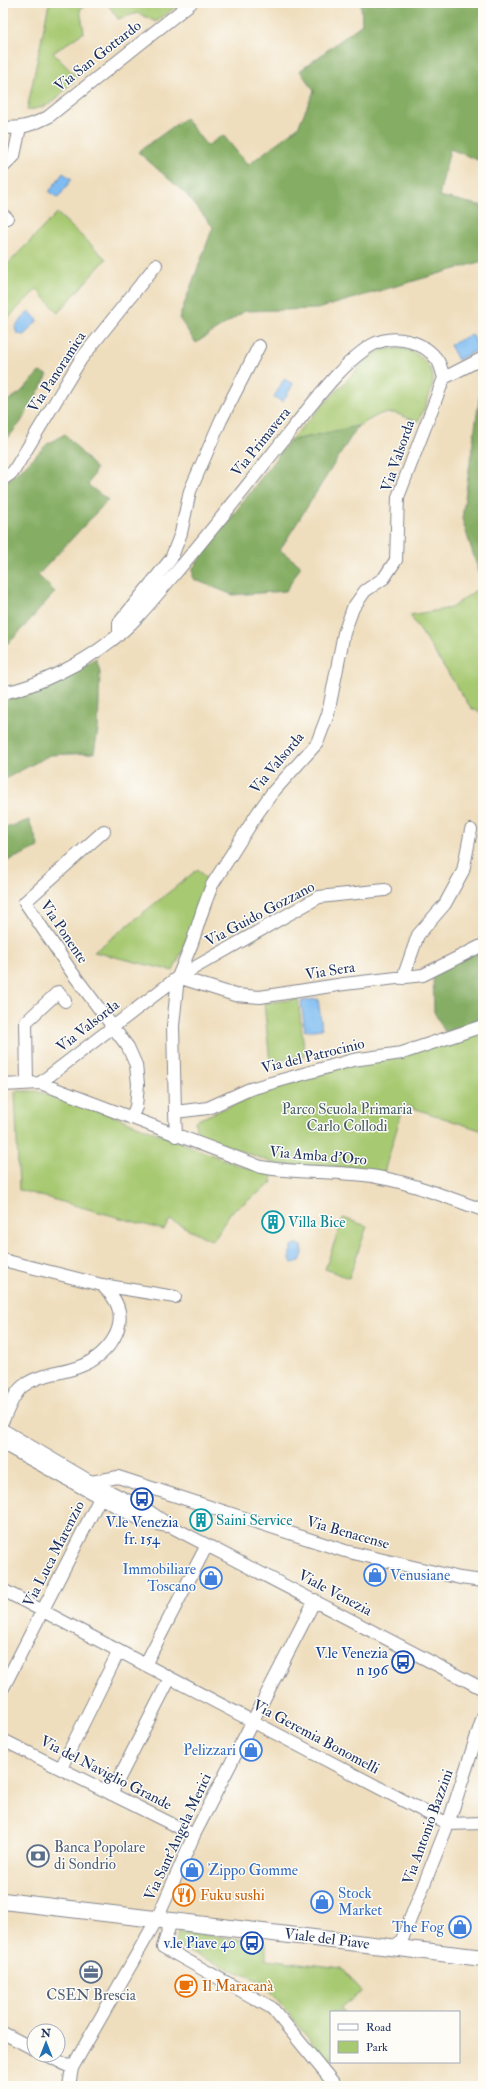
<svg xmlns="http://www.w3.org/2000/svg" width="486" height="2089" font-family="'IM FELL Double Pica',serif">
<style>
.green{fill:#a7c971;stroke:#617c68}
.forest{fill:#85ad63;stroke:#506e60}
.water{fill:#7ebcf2;stroke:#4c76a8}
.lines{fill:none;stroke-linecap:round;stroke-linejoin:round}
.minor-casing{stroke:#85868e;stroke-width:14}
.major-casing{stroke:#85868e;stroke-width:18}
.minor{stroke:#fff;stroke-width:12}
.major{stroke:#fff;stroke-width:16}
.labels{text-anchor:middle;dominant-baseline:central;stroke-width:3;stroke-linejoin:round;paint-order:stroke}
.street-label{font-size:15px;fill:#1b2f5e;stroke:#fdfcf7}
.park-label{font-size:15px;fill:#455d64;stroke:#fdfcf7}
.culture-label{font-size:15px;fill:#0d838f;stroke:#fdfcf7;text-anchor:start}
.transit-label{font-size:15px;fill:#164399;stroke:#fdfcf7;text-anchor:end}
.shop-label{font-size:15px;fill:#366cbe;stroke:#fdfcf7;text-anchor:end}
.service-label{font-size:15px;fill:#4e5e75;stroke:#fdfcf7;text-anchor:start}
.food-label{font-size:15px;fill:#c56008;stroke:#fdfcf7;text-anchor:start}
</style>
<rect width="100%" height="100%" fill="#fdfcf7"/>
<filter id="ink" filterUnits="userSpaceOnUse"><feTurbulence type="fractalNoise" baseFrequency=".025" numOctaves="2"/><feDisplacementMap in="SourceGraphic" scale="8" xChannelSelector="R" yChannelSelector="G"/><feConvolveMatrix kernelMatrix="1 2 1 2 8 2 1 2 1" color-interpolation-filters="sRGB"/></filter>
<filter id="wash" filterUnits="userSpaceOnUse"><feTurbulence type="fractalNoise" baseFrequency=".012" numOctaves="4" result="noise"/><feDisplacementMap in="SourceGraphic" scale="16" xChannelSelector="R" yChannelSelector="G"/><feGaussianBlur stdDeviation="0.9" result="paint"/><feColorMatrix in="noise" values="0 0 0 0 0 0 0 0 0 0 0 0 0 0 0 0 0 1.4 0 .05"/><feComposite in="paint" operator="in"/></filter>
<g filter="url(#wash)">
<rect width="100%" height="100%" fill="#efdebd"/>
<path class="green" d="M49,3H90L80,9L84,32L53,53L77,77C59,95 55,107 27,110Z
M107,3H181L156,22L138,13L118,19Z
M57,213L106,259L58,313L37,289L3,323V269Z
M385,349C391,349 398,348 404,349C418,352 434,366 433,381C432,394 423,410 418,422L395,413L380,414L358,426L289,441L369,357Z
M483,585V714L471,708L410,615L451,608Z
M198,869L208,881L191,931L173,971L94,952Z
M298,999L305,1056L270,1062L264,1003Z
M483,1030V1131L404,1105L384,1172L359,1169L276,1164L201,1136L196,1132L195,1121L261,1093L349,1064Z
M15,1091H36L109,1114L240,1166L273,1175L271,1184L230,1213L213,1241L170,1220L164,1230L19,1190Z
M343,1218L367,1226L349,1278L325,1269Z
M179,1931L266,1943V1959L342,1968L362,1991L341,2008L344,2012H331L332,2062L313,2044L264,1983L174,1946Z"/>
<path class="forest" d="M361,3H483V162L450,149L439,196L483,206V261L317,309L245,311L196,343L179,318L213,227L186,194L138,152L185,118L207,146L223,135L248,165L298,127L314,91L300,71L362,24Z
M39,372L48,375L21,422L3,444V404L21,392Z
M483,372V585L462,519Z
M358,426L280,550L301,566L286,591L233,595L193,579V568L289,441Z
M65,434L96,469L88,485L108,500L38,575L55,592L14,638L3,647V483L24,467L47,444Z
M96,659L100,671L98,730L94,753L50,755L3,780V700L28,695L62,681Z
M29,820L39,847L3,863V829Z
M483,949V1020L445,1032L434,1012L433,974Z"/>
<path class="water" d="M63,173L72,179L58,198L49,192Z
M29,311L38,320L24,335L17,334L15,327Z
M472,334L479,349L458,360L450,345Z
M284,379L293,384L283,402L274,397Z
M318,999L322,1029L305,1031L301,1001Z
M297,1244L302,1246L303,1254L300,1261L292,1263C288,1257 290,1252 292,1246Z"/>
</g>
<g filter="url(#ink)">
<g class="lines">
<g class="minor-casing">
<path id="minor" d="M3,127C19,130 34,124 48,117L191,3
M3,167L14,156L20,127
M3,215L7,218
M3,479L13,472L81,359L156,265
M119,635V623L171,559L181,533L190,491L221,420L259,346
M3,693C39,686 83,663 112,640C135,623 154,598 173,576C214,528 253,478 292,429C313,403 344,361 372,345C393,333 425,341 438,361C441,366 442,372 444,378
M104,831L25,902L71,971L128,1047L136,1065L138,1084L136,1107L131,1118
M178,977L235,995L260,997L344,984L423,975L483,945
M403,978L418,935L445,904L463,871L471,830
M27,1083L26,1022L58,992L65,1001
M40,1083L178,977L319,897L385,890
M3,1085L40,1083L261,1167C299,1174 339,1170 377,1177C413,1183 448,1198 483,1210
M175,1112L173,1026L178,977L192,943L203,909L212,885L257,814L272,793L317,743L328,714L344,633L353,608L365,591L384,578L396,560L398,497L444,378L483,358
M176,1136L175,1112L208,1108L250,1089L353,1060L402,1053L483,1026
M3,1260L102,1285L175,1297
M3,1420C8,1410 14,1393 23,1386C40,1373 62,1374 81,1366C107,1356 133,1324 112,1296C109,1292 105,1289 102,1285
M3,1430L91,1482L147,1510L172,1527L483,1689
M3,1444L143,1521L166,1526
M91,1482L118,1477L345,1551L460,1578L483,1581
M3,1590L448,1824L483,1823
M145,1665L207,1545
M3,1688L100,1498
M3,1740L194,1835
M61,1768L119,1651
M111,1794L170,1678
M171,1921L163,1947L272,2008L336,2086
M399,1947L448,1824L483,1717
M3,2033L34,2049
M47,2055L72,2068
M69,2086L72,2068L157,1919L194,1835L315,1600"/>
</g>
<g class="major-casing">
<path id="major" d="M3,1901L483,1958"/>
</g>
<use href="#minor" class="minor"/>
<use href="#major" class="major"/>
</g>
</g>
<defs>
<g id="building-ring" transform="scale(1.15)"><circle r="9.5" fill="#fdfcf7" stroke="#0f9aa8" stroke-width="1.5"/><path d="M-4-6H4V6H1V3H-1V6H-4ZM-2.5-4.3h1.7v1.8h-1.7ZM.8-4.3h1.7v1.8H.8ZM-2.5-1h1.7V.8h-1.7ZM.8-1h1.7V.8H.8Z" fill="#0f9aa8"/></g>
<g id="bus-ring" transform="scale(1.15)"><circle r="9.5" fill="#fdfcf7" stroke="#1a4fb4" stroke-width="1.5"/><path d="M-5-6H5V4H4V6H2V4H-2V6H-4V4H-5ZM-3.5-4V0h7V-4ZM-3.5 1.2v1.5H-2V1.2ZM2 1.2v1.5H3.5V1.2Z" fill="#1a4fb4"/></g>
<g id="shop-ring" transform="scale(1.15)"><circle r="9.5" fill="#fdfcf7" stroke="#3f7fe0" stroke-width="1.5"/><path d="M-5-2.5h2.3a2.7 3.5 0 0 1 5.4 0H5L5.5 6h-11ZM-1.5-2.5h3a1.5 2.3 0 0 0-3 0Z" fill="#3f7fe0"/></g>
<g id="bank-ring" transform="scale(1.15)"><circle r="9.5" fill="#fdfcf7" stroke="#5c6f8a" stroke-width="1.5"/><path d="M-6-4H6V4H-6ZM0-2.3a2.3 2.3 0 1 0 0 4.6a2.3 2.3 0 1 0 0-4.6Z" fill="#5c6f8a"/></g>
<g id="restaurant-ring" transform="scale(1.15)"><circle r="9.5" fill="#fdfcf7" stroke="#e8710a" stroke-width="1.5"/><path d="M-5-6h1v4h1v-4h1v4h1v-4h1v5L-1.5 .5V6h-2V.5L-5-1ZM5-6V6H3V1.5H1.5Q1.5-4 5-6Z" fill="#e8710a"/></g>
<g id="office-ring" transform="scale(1.15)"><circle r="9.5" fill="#fdfcf7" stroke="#5c6f8a" stroke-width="1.5"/><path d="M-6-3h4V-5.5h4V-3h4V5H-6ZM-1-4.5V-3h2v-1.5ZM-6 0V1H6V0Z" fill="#5c6f8a"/></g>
<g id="cafe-ring" transform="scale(1.15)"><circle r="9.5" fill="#fdfcf7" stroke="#e8710a" stroke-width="1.5"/><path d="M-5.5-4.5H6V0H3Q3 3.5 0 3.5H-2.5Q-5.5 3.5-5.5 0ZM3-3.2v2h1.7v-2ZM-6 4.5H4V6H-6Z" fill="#e8710a"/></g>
</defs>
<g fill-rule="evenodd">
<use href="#building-ring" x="273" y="1222"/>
<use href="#bus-ring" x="142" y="1499"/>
<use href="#building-ring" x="201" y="1520"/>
<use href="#shop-ring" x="375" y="1575"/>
<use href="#shop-ring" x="211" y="1578"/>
<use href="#bus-ring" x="403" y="1662"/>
<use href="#shop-ring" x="251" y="1750"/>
<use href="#bank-ring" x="38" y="1856"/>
<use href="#shop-ring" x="192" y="1870"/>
<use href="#restaurant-ring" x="184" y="1895"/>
<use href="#shop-ring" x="322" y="1902"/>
<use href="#shop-ring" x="460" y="1927"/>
<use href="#bus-ring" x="252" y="1943"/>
<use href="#office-ring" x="91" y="1972"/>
<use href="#cafe-ring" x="186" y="1986"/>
</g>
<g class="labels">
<g class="street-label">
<text transform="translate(98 56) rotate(-38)">Via San Gottardo</text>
<text transform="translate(57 372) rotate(-57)">Via Panoramica</text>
<text transform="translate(261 442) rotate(-51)">Via Primavera</text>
<text transform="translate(398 456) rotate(-71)">Via Valsorda</text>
<text transform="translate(277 763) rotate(-50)">Via Valsorda</text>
<text transform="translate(260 914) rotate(-28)">Via Guido Gozzano</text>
<text transform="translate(64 932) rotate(56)">Via Ponente</text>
<text transform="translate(330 971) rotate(-9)">Via Sera</text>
<text transform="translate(88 1026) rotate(-38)">Via Valsorda</text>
<text transform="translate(313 1056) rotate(-14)">Via del Patrocinio</text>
<text transform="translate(318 1156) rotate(5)">Via Amba d'Oro</text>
<text transform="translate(348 1533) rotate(16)">Via Benacense</text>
<text transform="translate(54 1554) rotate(-63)">Via Luca Marenzio</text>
<text transform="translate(335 1593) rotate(28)">Viale Venezia</text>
<text transform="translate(316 1737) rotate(28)">Via Geremia Bonomelli</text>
<text transform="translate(106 1773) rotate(27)">Via del Naviglio Grande</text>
<text transform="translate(428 1827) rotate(-70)">Via Antonio Bazzini</text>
<text transform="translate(178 1837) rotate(-65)">Via Sant'Angela Merici</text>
<text transform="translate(327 1939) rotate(7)">Viale del Piave</text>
</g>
<g class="park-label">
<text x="347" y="1109">Parco Scuola Primaria<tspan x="347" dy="17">Carlo Collodi</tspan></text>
</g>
<g class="culture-label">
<text x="288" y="1222">Villa Bice</text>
<text x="216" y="1520">Saini Service</text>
</g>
<g class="transit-label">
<text x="142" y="1522" text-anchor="middle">V.le Venezia<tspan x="142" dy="17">fr. 154</tspan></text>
<text x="388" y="1653">V.le Venezia<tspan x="388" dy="17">n 196</tspan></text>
<text x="236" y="1943">v.le Piave 40</text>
</g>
<g class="shop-label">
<text x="196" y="1569">Immobiliare<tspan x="196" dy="17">Toscano</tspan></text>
<text x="390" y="1575" text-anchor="start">Venusiane</text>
<text x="236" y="1750">Pelizzari</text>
<text x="208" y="1870" text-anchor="start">Zippo Gomme</text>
<text x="338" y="1893" text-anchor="start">Stock<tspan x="338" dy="17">Market</tspan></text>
<text x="444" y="1927">The Fog</text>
</g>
<g class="service-label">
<text x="54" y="1847">Banca Popolare<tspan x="54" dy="17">di Sondrio</tspan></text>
<text x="91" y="1995" text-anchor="middle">CSEN Brescia</text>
</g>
<g class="food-label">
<text x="200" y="1895">Fuku sushi</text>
<text x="202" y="1986">Il Maracanà</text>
</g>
</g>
<rect width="486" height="2089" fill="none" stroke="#fdfcf7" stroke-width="16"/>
<rect x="330" y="2011" width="130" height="52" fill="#fdfcf7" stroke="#a3aaba"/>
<rect x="338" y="2024" width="20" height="6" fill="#ffffff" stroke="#a3aaba"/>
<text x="366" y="2031" font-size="12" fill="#1b2f5e">Road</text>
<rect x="338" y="2041" width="20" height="12" fill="#a7c971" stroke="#a3aaba"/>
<text x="366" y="2051" font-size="12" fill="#1b2f5e">Park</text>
<g transform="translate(46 2043)"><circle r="19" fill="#fdfcf7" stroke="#a3aaba"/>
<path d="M0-3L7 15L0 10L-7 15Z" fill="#1f6fb2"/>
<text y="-6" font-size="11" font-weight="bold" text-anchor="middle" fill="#1b2f5e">N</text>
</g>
</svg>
